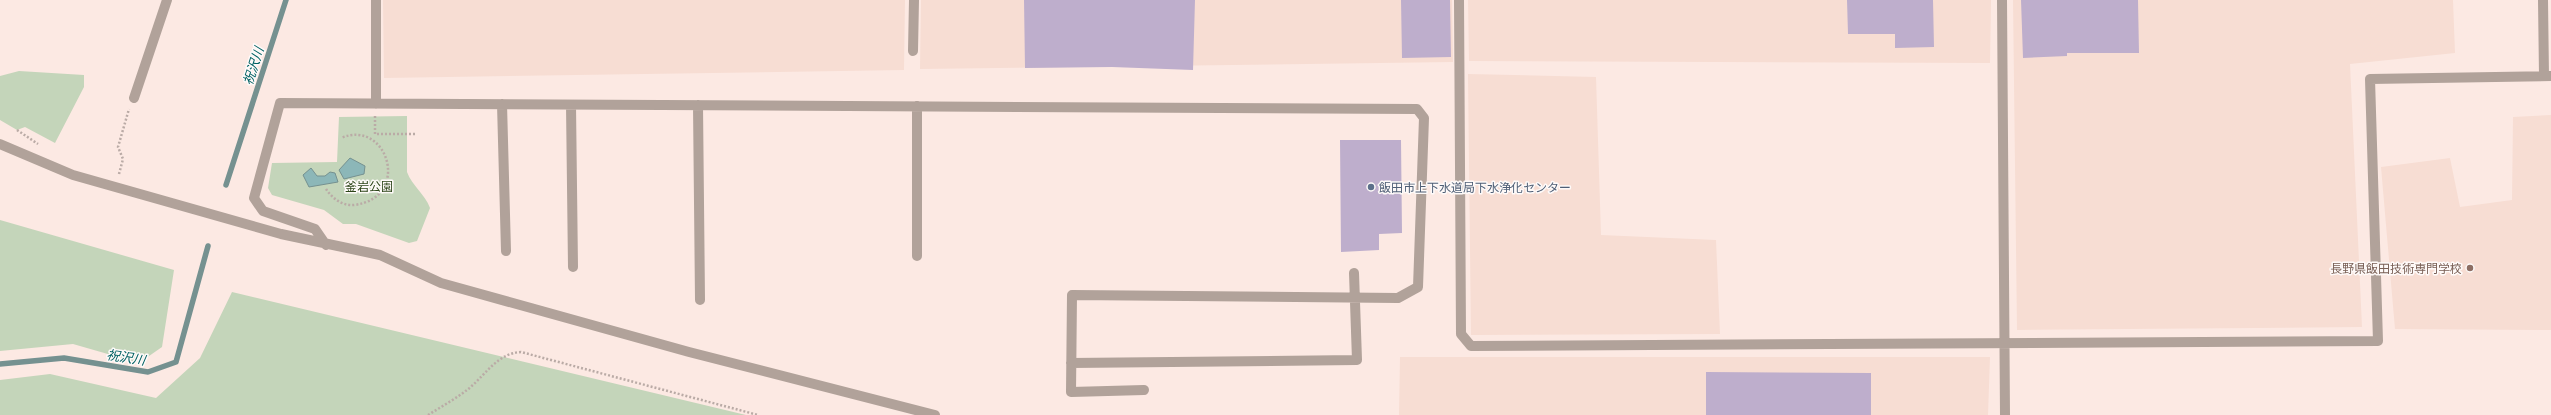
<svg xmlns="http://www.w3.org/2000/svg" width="2551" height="415" font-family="Barlow,'Noto Sans JP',sans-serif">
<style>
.built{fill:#f7ddd3}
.green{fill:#c4d5ba}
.water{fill:#8cb7b8;stroke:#759190}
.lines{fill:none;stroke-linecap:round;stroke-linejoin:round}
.stream{stroke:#759190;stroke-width:5.5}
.building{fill:#beaecc}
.path{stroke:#baaba6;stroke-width:2.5;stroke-dasharray:2 2;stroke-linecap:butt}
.minor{stroke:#b1a29a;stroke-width:10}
.service-dot{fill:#5c6f8a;stroke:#fefaf9;stroke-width:1.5}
.education-dot{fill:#8d6e63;stroke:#fefaf9;stroke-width:1.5}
.labels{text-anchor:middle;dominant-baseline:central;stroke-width:3;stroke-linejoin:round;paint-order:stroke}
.park-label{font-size:12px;fill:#2c4518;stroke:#fefaf9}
.service-label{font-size:12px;fill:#4e5e75;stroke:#fefaf9;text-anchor:start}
.education-label{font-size:12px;fill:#785e54;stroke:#fefaf9;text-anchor:end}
.water-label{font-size:13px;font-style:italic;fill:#006163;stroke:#fefaf9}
</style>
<rect width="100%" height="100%" fill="#fce9e3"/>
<path class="built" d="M383,0H905L904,70L384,78Z
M921,0H1452L1453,62L920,69Z
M1468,0H1991L1990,63L1469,61Z
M2013,0H2453L2455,53L2350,64L2362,327L2017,330Z
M1468,74L1596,77L1601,235L1716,240L1720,334L1471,335Z
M2551,115V330L2395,329L2381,167L2450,158L2460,207L2512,200L2513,117Z
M1400,357H1990L1988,415H1399Z"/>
<path class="green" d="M19,71L84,75V87L55,143L25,127L17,130L0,120V76Z
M407,116V172C412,186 425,194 430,208L417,241L409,243L356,224H343L324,210L272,195L268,188L272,163L337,162L339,117Z
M0,220L174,270L162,347L139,363L73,344L0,351Z
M232,292L746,415H0V380L50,374L156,398L200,358Z"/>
<path class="water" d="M350,158L365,166L364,174L344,179L339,170Z
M311,168L317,176H325L330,172L335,173L338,182L309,187L303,175Z"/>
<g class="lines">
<path class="stream" d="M226,185L286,0
M0,364L64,358L148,372L176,362L208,246"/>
</g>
<path class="building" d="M1024,0H1195L1193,70L1112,67L1025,68Z
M1401,0H1450L1451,57L1402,58Z
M1847,0H1933L1934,47L1895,48V34H1848Z
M2021,0H2138L2139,53H2067V56L2023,58Z
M1340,140H1401L1402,233L1379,234V250L1341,252Z
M1706,372L1871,373V415H1706Z"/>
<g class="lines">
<path class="path" d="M375,116V134H416
M17,130L38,144
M119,174L123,159L118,147L129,109
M326,189C332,198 342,206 354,205C412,198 388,118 341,138
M428,415C441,407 455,399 467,390C485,376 497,353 521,352L758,415"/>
<path class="minor" d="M376,0V104
M1459,0L1461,334L1471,346L2378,341L2370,79L2551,76
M2002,0L2005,415
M2543,0L2544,76
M913,51L914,0
M134,98L167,0
M502,104L506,251
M571,105L573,267
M698,105L700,300
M0,144L73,175L281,234L380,255L441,283L689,352L935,415
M326,245L315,229L263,211L254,198L280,103L1417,109L1424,118L1418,287L1398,298L1072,295L1071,392L1144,390
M917,256V106
M1071,363L1357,360L1354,273"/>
</g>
<circle class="service-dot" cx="1371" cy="187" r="4"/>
<circle class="education-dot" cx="2470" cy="268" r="4"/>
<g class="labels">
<g class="park-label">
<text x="369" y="186">釜岩公園</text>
</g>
<g class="service-label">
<text x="1379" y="187">飯田市上下水道局下水浄化センター</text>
</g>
<g class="education-label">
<text x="2462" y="268">長野県飯田技術専門学校</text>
</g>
<g class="water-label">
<text transform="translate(253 66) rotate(-72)">祝沢川</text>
<text transform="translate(126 357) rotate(9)">祝沢川</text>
</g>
</g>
</svg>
